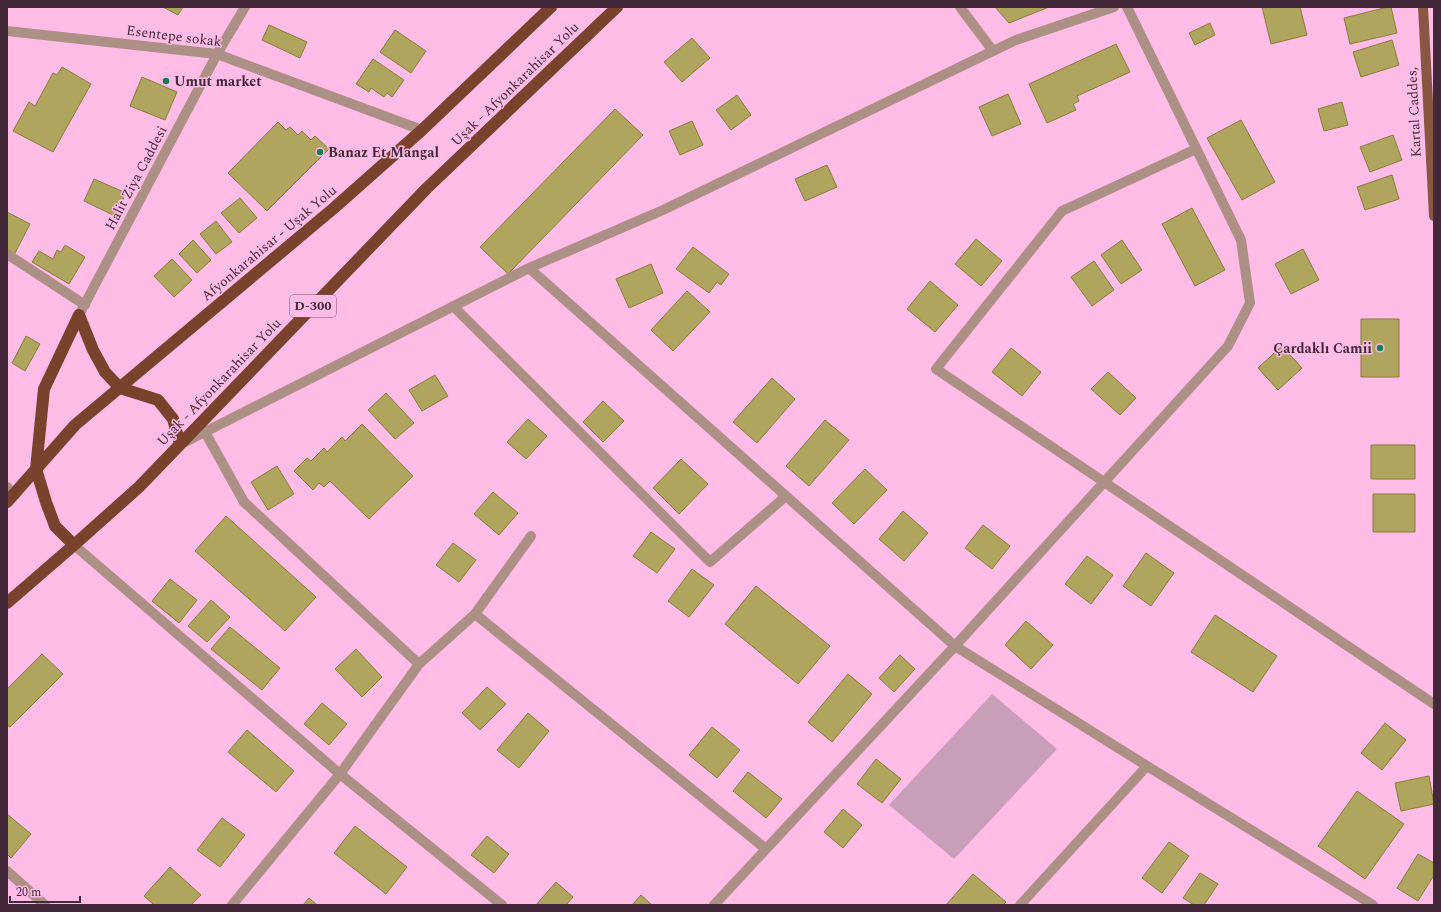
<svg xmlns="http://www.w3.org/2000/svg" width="1441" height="912" font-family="Spectral,serif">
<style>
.green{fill:#c99eb9}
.building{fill:#afa55f;stroke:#877d37}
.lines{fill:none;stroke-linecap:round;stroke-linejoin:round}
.minor{stroke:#ad9085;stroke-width:10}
.major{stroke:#885744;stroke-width:10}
.highway{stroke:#7a422c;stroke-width:12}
.poi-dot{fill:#197c55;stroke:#febce6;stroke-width:1.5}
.labels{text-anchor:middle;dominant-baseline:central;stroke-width:3;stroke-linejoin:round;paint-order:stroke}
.shield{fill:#febce6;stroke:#7a546d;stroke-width:1}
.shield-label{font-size:13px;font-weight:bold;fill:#422839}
.street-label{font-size:14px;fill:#422839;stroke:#febce6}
.poi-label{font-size:14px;font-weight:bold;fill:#422839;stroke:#febce6;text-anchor:start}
</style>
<rect width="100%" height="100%" fill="#febce6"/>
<path class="green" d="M992,694L1057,749L954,859L889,805Z"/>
<path class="building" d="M163,7H183L178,15Z
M995,7H1049L1009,23Z
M1262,7H1300L1307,35L1271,44Z
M1388,7H1391L1397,33L1350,44L1344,18Z
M1210,23L1215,35L1195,45L1189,33Z
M269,25L307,42L300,58L262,40Z
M395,30L426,51L411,73L380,52Z
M692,38L710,58L682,82L664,62Z
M1392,40L1399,65L1361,77L1353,52Z
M1116,44L1130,72L1077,96L1079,101L1073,104L1076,110L1047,123L1029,84Z
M373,59L404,80L392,97L387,93L384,97L371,88L369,92L356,84Z
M62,67L91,84L53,152L13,131L29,102L35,106L53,73L57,75Z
M142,77L177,92L165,120L130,106Z
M1008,94L1021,124L992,136L979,107Z
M737,95L751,115L731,130L716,110Z
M1342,102L1348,125L1324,131L1318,109Z
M615,109L643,135L508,274L480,247Z
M1241,120L1275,182L1242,200L1207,138Z
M692,121L703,145L680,155L669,131Z
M278,122L286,130L290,127L298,135L302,131L311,140L315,136L329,149L267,211L228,173Z
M1393,135L1402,160L1370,172L1360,147Z
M827,165L837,187L805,201L795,179Z
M1392,175L1399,199L1365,210L1357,187Z
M94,179L126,193L115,216L84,201Z
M240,198L257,218L239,233L221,213Z
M1192,208L1225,270L1195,286L1162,224Z
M7,212L30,224L14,255L7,251Z
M216,221L232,242L216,254L200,234Z
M976,239L1002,261L981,286L955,264Z
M193,240L211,260L197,273L179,254Z
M1122,240L1142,270L1121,284L1101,255Z
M65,245L85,257L69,284L32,262L39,251L53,259L57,250L61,252Z
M693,247L729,274L721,285L717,282L709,293L676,269Z
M1303,249L1319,280L1291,294L1275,264Z
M172,259L192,280L174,297L154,276Z
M1094,261L1114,290L1092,306L1071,277Z
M651,264L663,293L629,308L616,279Z
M930,281L958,305L935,332L907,309Z
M687,291L710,312L673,351L651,330Z
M1361,319H1399V377H1361Z
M26,336L40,344L25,371L12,363Z
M1282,346L1302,368L1278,390L1258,368Z
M1011,348L1041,372L1022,396L992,372Z
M1108,372L1136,398L1120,415L1091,389Z
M435,375L448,396L422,411L409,390Z
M772,378L795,399L757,443L733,422Z
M386,393L414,423L395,439L368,410Z
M603,401L624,421L603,442L583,422Z
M528,419L547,436L526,459L507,442Z
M825,420L849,440L809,486L786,466Z
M362,424L413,476L369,519L330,481L324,487L319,483L313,490L294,471L307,458L311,461L324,448L327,452L342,437L345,441Z
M1371,445H1415V479H1371Z
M681,459L708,484L679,514L653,488Z
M277,466L294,494L268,510L251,482Z
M865,469L887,490L854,524L832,503Z
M493,492L518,513L499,535L474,514Z
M1373,494H1415V532H1373Z
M903,511L928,533L904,561L879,539Z
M226,516L316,597L285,631L195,551Z
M983,525L1010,546L992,569L965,548Z
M651,532L675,549L657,573L633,556Z
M453,543L476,560L459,582L436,565Z
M1146,553L1174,573L1151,606L1123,586Z
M1087,556L1113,575L1091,604L1065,584Z
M692,569L714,585L689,617L668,601Z
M170,579L197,600L179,623L152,601Z
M756,586L830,646L798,684L725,624Z
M211,600L230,617L207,642L188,626Z
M1215,615L1277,656L1253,692L1191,652Z
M1026,621L1053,645L1031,669L1005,645Z
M230,627L280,668L262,690L211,649Z
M356,649L382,677L362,697L335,669Z
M42,654L63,674L10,727L7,725V689Z
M900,655L915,669L894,692L879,678Z
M848,674L872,694L832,742L808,722Z
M487,687L506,704L480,730L462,713Z
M322,703L347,724L329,745L304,724Z
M528,713L549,731L519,768L497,750Z
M1385,723L1406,740L1382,770L1361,753Z
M712,727L740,750L717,778L689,755Z
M247,730L294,771L276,792L228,752Z
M876,759L901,779L882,803L857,784Z
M748,772L782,799L766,818L733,791Z
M1429,776L1434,804L1401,811L1395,783Z
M1357,791L1404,824L1365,879L1318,846Z
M843,809L862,825L843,848L824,832Z
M7,814L31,834L11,858L7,854Z
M222,818L245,835L220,867L197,850Z
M355,826L407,867L386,894L334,853Z
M487,836L509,854L494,873L471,855Z
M1169,842L1189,856L1162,893L1142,878Z
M1418,854L1434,863V875L1418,901L1397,888Z
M170,867L201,895L191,905H154L144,896Z
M1200,873L1218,884L1204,905H1194L1183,898Z
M973,874L1006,902L1003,905H946Z
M556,882L573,897L566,905H536Z
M641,895L652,905H632Z
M309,898L317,905H303Z"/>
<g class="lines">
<path class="minor" d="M960,7L993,51
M7,31L217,54L422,130
M1196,149L1062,211L936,369L1434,704
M7,254L85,305
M529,268L955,646L1147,766L1373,905
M453,306L710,562L786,496
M79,315L217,54L245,7
M205,432L244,502L419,664L475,614L531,536
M185,442L529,268L663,210L1016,40L1114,7
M7,487L15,495
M74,545L340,774L502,905
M475,614L766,849
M7,871L45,905
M232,905L340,774L419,664
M714,905L955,646L1228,346L1250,303L1241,240L1127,7
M1020,905L1147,766"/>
<path class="major" d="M1423,7L1434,216"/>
<path class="highway" d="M79,315L93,350L105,372L120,388L158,400L173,419L180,444
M7,502L75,425L334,208L422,130L551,7
M74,545L55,526L46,502L36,469L44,389L79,315
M7,603L74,545L139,487L427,188L617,7"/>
</g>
<g class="poi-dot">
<circle cx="166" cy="81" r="4"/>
<circle cx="320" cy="152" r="4"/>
<circle cx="1380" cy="348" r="4"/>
</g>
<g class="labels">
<rect class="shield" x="290" y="295" width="46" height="22" rx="3"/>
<g class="shield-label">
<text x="313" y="306">D-300</text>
</g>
<g class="street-label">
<text transform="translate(174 36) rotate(7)">Esentepe sokak</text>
<text transform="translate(515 84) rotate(-44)">Uşak - Afyonkarahisar Yolu</text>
<text transform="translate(1414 112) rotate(-93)">Kartal Caddes,</text>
<text transform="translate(136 178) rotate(-62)">Halit Ziya Caddesi</text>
<text transform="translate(269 243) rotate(-40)">Afyonkarahisar - Uşak Yolu</text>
<text transform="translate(219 382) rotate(-46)">Uşak - Afyonkarahisar Yolu</text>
</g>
<g class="poi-label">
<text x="174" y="81">Umut market</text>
<text x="328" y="152">Banaz Et Mangal</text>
<text x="1372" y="348" text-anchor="end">Çardaklı Camii</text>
</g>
</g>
<rect width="1441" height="912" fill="none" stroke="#422839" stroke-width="16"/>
<path d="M10 896v6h70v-6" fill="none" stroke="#422839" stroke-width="2"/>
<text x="16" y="896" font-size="12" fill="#422839" stroke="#febce6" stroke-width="3" paint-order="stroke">20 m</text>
</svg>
